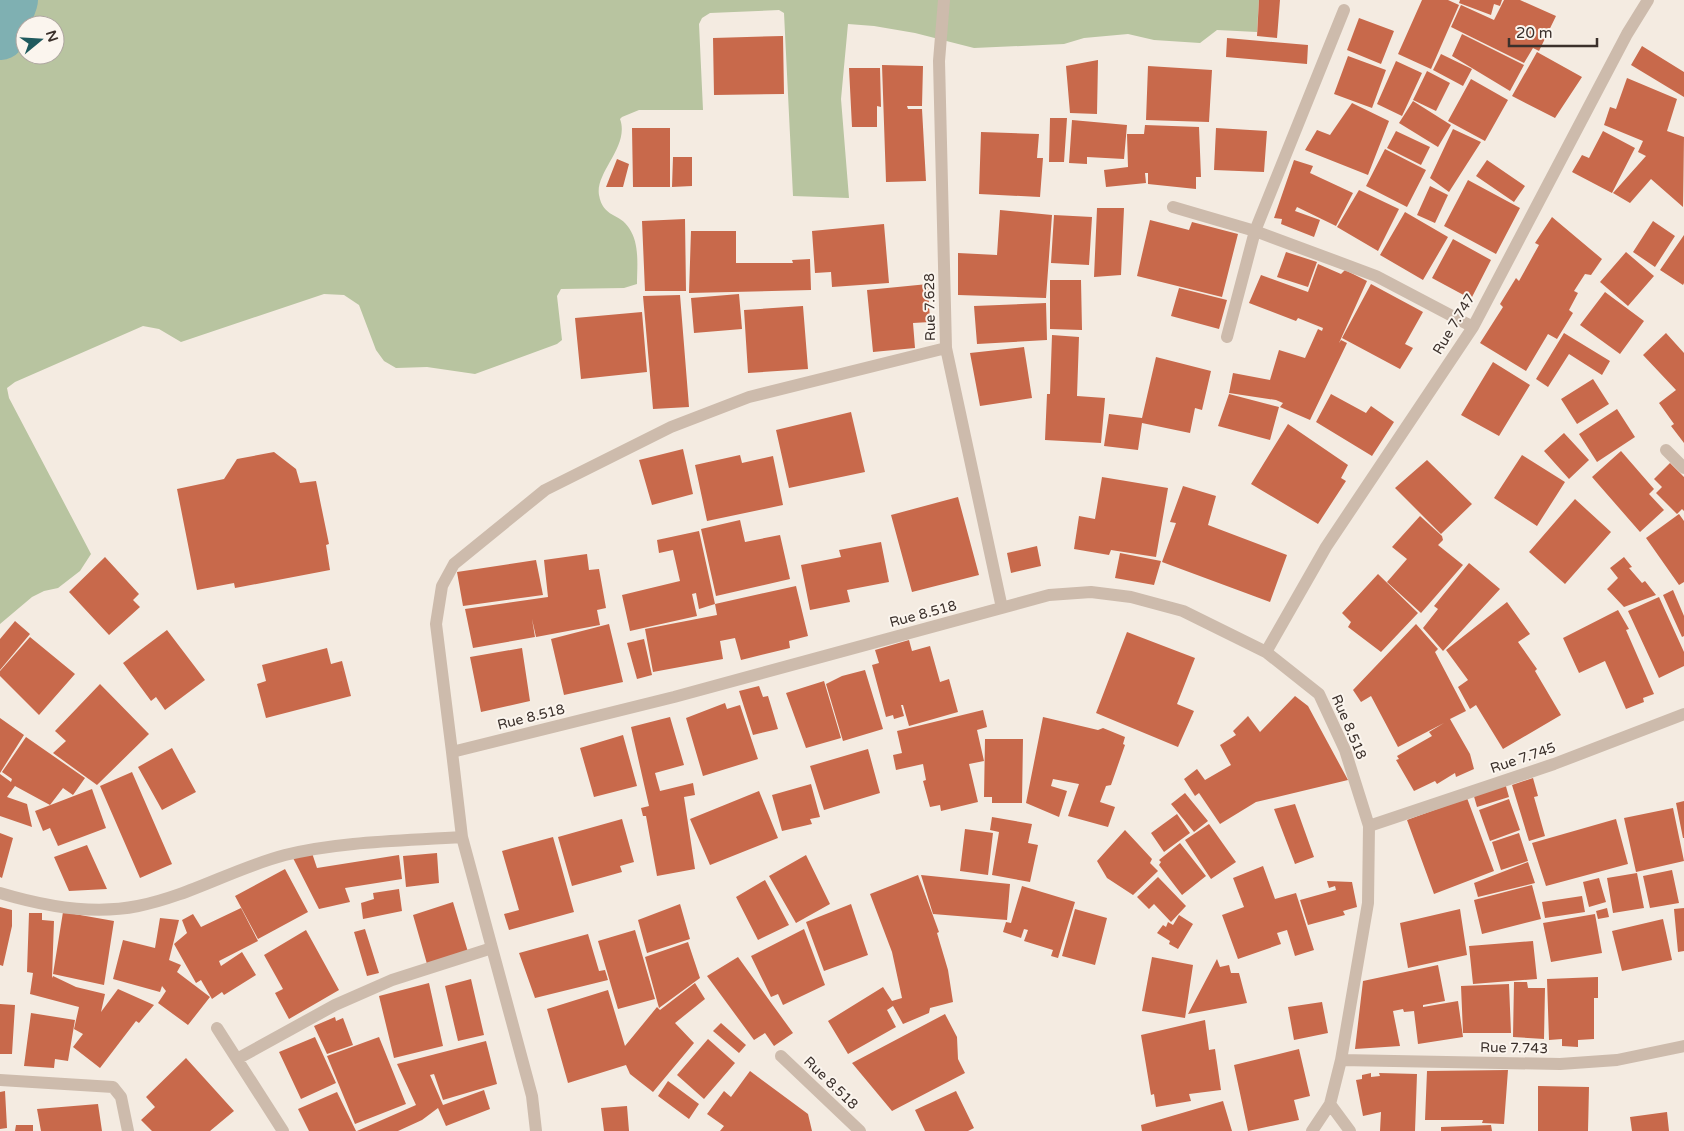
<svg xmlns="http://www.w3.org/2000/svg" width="1684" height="1131" font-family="'Varela Round',sans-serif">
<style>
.green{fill:#b8c4a0;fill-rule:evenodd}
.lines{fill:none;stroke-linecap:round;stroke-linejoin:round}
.river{stroke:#7fb0b2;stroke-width:52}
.building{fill:#c8694b}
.street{stroke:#cdbbac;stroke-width:12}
.labels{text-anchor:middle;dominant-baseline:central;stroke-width:4;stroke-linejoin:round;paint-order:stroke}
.street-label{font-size:14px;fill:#3b302b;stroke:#fbf5ee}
</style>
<rect width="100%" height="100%" fill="#f4ebe1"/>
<path class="green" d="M0,0H1259L1257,32L1217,30L1200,43L1154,40L1128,34L1084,38L1064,44L974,48L915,33L874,26L848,24L841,99L849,198L793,196L784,13L779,10L710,13L702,18L699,24L703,110H639L622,117L620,119C630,146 595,172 599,195C603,218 620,213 629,228C640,244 637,266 637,284L624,288L561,289L557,296L562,340L557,344L475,374L427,367L396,368L384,361L376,350L359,305L344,295L324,294L181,342L159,329L143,326L15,382L7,388L9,398L91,554L80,571L58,588L44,591L32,597L0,624ZM25,25H55V55H25Z"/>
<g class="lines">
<path class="river" d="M0,34L12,0"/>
</g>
<path class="building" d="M1259,0H1280L1277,38L1257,36Z
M1422,0H1448L1459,5L1431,69L1398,54Z
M1460,0H1502L1500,6L1494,4L1491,15L1459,3Z
M1504,0H1520L1556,16L1539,51L1533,48L1524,63L1451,27L1461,5L1494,20Z
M1359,18L1394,31L1381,64L1347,50Z
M1462,34L1524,65L1510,91L1452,56Z
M783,36L784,94L714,95L713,38Z
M1227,38L1308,45L1307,64L1226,57Z
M1642,46L1684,72V97L1631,65Z
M1537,52L1582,77L1555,118L1512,96Z
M1441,54L1472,69L1463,86L1433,70Z
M1348,56L1386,70L1372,108L1334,94Z
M1098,60L1097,114L1070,113L1066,66Z
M1396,61L1422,73L1402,116L1377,104Z
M882,65L923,66L922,106H907L908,109H922L926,181L886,182Z
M1148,66L1212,70L1209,122L1146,120Z
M849,68H880L881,107L877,106V127H852Z
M1427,71L1450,83L1436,111L1413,100Z
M1627,78L1677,99L1667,131L1684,137L1683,207L1651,179L1630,203L1613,193L1646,156L1638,152L1643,141L1604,125L1610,107L1616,109Z
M1471,79L1508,100L1485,141L1448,121Z
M1413,101L1451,125L1438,147L1399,123Z
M1352,103L1389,121L1368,175L1305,150L1317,130L1330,135Z
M1050,118H1067L1064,162H1049Z
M1072,120L1127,125L1124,159L1087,157V164L1069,163Z
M1145,125L1199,127L1201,177H1196V189L1148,184V173H1145L1146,183L1106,187L1104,170L1128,167L1127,134H1144Z
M632,128H670V187H633Z
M1216,128L1267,131L1264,172L1214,170Z
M1453,129L1481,142L1449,192L1430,178Z
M1396,131L1430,147L1421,165L1387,148Z
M1603,131L1635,148L1612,193L1572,172L1582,155L1589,158Z
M981,132L1039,134L1037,158H1043L1040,197L979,194Z
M1385,149L1426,170L1407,207L1366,186Z
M673,157H692V186L672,187Z
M617,159L629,164L623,187H606Z
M1294,160L1313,166L1310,173L1353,193L1336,226L1297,207L1295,211L1320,220L1314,237L1281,224L1282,219L1274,218Z
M1487,160L1525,186L1514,202L1476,176Z
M1468,180L1520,208L1496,254L1444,226Z
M1430,186L1448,195L1435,223L1417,215Z
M1359,190L1399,209L1378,251L1337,227Z
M1097,208H1124L1121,275L1094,277Z
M1000,210L1052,215L1046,298L958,295V253L997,255Z
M1405,212L1448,237L1423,280L1380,255Z
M1054,215L1092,217L1089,265L1051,263Z
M1552,217L1602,259L1591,275L1585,274L1574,291L1578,293L1569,310L1573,313L1557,339L1548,334L1526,371L1480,343L1503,307L1500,304L1516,278L1519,281L1539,245L1535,243Z
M685,219L686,291H645L642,221Z
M1150,220L1189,230L1192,222L1238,234L1222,297L1137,276Z
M1653,221L1675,236L1655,267L1633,252Z
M884,224L889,283L832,287L831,272L815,273L812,231Z
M691,231H736V263H793L792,260L810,259L811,290L689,293Z
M1684,235V283L1683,285L1660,270Z
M1453,239L1491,260L1471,299L1432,278Z
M1286,252L1317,262L1308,287L1277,277Z
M1626,252L1654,276L1628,306L1600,282Z
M1318,264L1341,274L1345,270L1367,281L1339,343L1341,340L1347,343L1310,420L1280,407L1283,403L1276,400L1229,393L1233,373L1270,380L1279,350L1305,358L1318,329L1322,331L1323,328L1298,318L1296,321L1249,303L1261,275L1308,292Z
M1050,280H1081L1082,330L1050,329Z
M928,284L930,322L913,323L915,348L873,352L867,290Z
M1371,284L1423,312L1405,344L1413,348L1400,369L1342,338Z
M1179,288L1227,300L1219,329L1171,316Z
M1605,292L1644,321L1620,354L1580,325Z
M739,294L742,329L694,333L691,298Z
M680,295L689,407L653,409L643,296Z
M1046,303L1047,340L977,344L974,306Z
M803,306L808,369L748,373L744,310Z
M642,312L647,372L581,379L575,318Z
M1564,333L1610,361L1602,375L1569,354L1548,387L1536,379Z
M1666,333L1684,353V443L1671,426L1674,424L1659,403L1676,390L1643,355Z
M1052,335L1079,337L1077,396L1105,398L1101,443L1045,440L1047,394H1050Z
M1024,347L1032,398L980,406L970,353Z
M1156,357L1211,371L1202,410L1195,408L1190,433L1142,423L1138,450L1104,446L1109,414L1142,418Z
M1493,362L1530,385L1499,436L1461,415Z
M1593,379L1609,404L1577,424L1561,399Z
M1229,394L1279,407L1270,440L1218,426Z
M1331,394L1366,413L1371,406L1394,422L1372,456L1316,422Z
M1617,409L1635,437L1597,462L1579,434Z
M851,412L865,472L789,488L776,430Z
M1288,424L1348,465L1341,478L1346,481L1318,524L1251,484Z
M1564,433L1589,460L1569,479L1544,451Z
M683,449L693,494L652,505L639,460Z
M1621,451L1654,489L1649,494L1664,510L1640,532L1592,477Z
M274,452L296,469L300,483L316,481L329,544L326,545L330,570L235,588L234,583L197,590L177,489L224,479L237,459Z
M740,455L742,463L773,456L783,505L707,521L695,465Z
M1522,455L1565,482L1537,526L1494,498Z
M1427,460L1472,504L1441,534L1395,488Z
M1670,463L1684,477V511L1682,509L1677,514L1656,493L1662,487L1654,479Z
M1102,477L1168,488L1156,557L1111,550L1109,555L1074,549L1079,516L1095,519Z
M1183,486L1216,496L1208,525L1287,555L1270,602L1162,562L1176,523L1170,522Z
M958,497L979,575L912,592L891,515Z
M1575,499L1611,532L1565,584L1529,552Z
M1679,514L1684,521V582L1679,585L1646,538Z
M1420,516L1442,536L1443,540L1438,545L1463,565L1421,613L1387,582L1407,559L1392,547Z
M740,520L745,542L780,535L790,579L716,596L701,529Z
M699,531L715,604L699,609L696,593L692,594L697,616L630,631L622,595L680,581L673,550L659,553L657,540Z
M881,542L889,582L847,590L850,602L810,610L801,565L841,557L839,550Z
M1037,546L1041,566L1011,573L1007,553Z
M1120,553L1161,561L1154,585L1115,578Z
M587,554L589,570L599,569L606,608L597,610L600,625L536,637L532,619L535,637L473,648L465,609L548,597L544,560Z
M105,557L139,594L133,600L140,607L109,635L69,592Z
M1624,557L1632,567L1629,568L1642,583L1645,581L1656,595L1624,607L1607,589L1618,578L1610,568Z
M536,560L543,595L463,606L457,572Z
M1469,563L1500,589L1443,651L1423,628L1438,609L1434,606Z
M1378,574L1418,613L1381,652L1348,627L1351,622L1342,613Z
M796,586L808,636L789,641L790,648L741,660L735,638L720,641L723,659L653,672L645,629L717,615L715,604Z
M1673,590L1684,616V636L1682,637L1663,595Z
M1659,597L1684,652V666L1659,678L1628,611Z
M1507,602L1530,634L1518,642L1537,669L1535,671L1561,715L1503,749L1476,705L1470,709L1458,687L1468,680L1446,650Z
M1618,610L1629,629L1626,630L1654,694L1643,698L1644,702L1626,709L1605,661L1579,673L1563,638Z
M15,621L30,634L0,670V639Z
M609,624L623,682L564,695L551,639Z
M1416,624L1438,649L1435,652L1466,711L1450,719L1470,754L1474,769L1456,777L1455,773L1437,784L1435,781L1414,791L1396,760L1399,759L1397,756L1432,736L1429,732L1444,723L1398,747L1371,696L1361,702L1353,690Z
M167,630L205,680L165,710L156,697L151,701L123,663Z
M1127,632L1195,658L1177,704L1194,711L1178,747L1096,713Z
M30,637L75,674L39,715L0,676V671Z
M644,639L652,675L637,679L627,643Z
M909,640L912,651L930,646L940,682L949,679L958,712L909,726L903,705H901L904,716L894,719L893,715L886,717L872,665L879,663L875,650Z
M327,648L331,664L342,661L351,696L266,718L257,684L266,681L262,665Z
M522,648L530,701L481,712L470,657Z
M865,670L883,729L843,741L826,684L842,676Z
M824,681L841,738L806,748L786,693Z
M100,684L149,734L97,785L53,753L66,741L55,731Z
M759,686L763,697L768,696L778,729L753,735L739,691Z
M1295,696L1308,706L1348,780L1256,802L1220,824L1199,793L1195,796L1184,779L1197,769L1205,780L1231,765L1220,745L1236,735L1233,731L1248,716L1260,732Z
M725,703L727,709L740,705L758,759L703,776L686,718Z
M983,710L987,727L977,730L984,761L969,764L978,802L941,811L940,805L930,807L923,781L926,780L923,764L896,770L893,755L902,753L897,731Z
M670,717L684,765L655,773L660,791L693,783L695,795L684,797L695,869L657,876L646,816H643L641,808L649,806L631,727Z
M1043,717L1098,730L1103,728L1125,737L1123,744L1125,745L1111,785L1106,786L1100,802L1115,807L1108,827L1068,816L1079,784L1053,779L1051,786L1067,791L1059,817L1026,803Z
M0,718L24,735L0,773Z
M623,735L637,786L594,797L580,748Z
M26,737L85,778L73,795L63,788L50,805L15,786L7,797L27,804L32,827L0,816V774L11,782L12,779L2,772Z
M985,739H1023L1022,803H992V797H984Z
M172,748L196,792L162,810L138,767Z
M868,749L880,793L824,810L810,766Z
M132,772L172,864L140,878L100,786Z
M1533,778L1538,796L1534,797L1545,836L1529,841L1512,785Z
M1505,783L1509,797L1477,807L1473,793Z
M811,784L820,817L810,819L812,824L782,831L772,795Z
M92,789L106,828L58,846L50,828L43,831L35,811Z
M759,791L778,838L710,865L690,819Z
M1185,793L1208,821L1194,832L1171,804Z
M1467,798L1494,871L1434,894L1407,820Z
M1509,799L1520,830L1490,841L1479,810Z
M1684,801V838H1683L1676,803Z
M1295,804L1314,857L1295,864L1274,809Z
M1673,808L1684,861L1636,872L1624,818Z
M1177,814L1190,833L1164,852L1151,833Z
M992,817L1032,824L1028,843L1038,845L1030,882L992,875L999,832L990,830Z
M622,819L634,862L620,866L622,872L572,886L558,837Z
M1616,819L1628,864L1546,886L1532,843Z
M1209,824L1236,862L1211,879L1185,840Z
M965,829L993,833L988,875L960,871Z
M1125,830L1152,859L1150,863L1158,871L1133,895L1107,878L1097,861Z
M0,833L13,838L2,878L0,877Z
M1519,833L1528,861L1501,870L1492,842Z
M553,837L574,912L509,930L504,914L519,910L502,851Z
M1180,843L1206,876L1182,895L1159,865L1161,862L1159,860Z
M87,845L107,889L69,891L54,857Z
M312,853L317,868L399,855L402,879L345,888L350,902L319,909L293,858Z
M437,853L439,883L406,887L403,856Z
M806,855L830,904L796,923L769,876Z
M1528,862L1535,883L1478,897L1474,883Z
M1263,866L1275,899L1296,893L1314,950L1295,956L1287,930L1277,933L1281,944L1238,959L1222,915L1244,907L1233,878Z
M285,869L308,912L258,939L235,896Z
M1672,870L1679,903L1650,908L1643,876Z
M1637,873L1644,908L1613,913L1607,878Z
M918,875L939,932L937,933L948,970L953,1002L930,1008L929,1013L903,1024L893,1006L887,1010L896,1027L848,1054L828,1021L883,987L892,1001L902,998L892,952L870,894Z
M921,875L1010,884L1007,920L933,914Z
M1158,877L1186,906L1171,922L1154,904L1149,909L1137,897Z
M1599,878L1606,902L1589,907L1583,882Z
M765,880L789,925L758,940L736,897Z
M1327,881L1352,882L1357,907L1343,911L1345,915L1308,925L1300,900L1336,890L1335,886L1329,888Z
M1532,885L1541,919L1482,934L1474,900Z
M1022,886L1075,902L1058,958L1051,956L1053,950L1024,941L1028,930L1024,929L1021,938L1003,932L1006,922L1011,923Z
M399,889L402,911L363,919L361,903L374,899L373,893Z
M1582,896L1585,912L1545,918L1542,902Z
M453,902L468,952L427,964L413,915Z
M680,904L690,939L647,953L638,920Z
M851,904L868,955L824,971L806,922Z
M0,907L12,910V926L3,966L0,965Z
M241,908L258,941L219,961L221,966L242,952L256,975L224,995L222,992L212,999L201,980L196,983L174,944L187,933L182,920L193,914L201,927Z
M1607,908L1609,917L1598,919L1596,911Z
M1684,908V951L1678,952L1674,909Z
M1075,909L1107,918L1095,965L1062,956Z
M1460,909L1467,955L1408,968L1400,923Z
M63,912L114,921L104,985L53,974Z
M29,913H42V920L54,921L52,978L53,976L76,987L105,994L101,1012L118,989L154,1005L139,1023L136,1021L100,1068L73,1047L83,1034L74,1029L79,1007L30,994L33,973L27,972Z
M1595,914L1602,953L1551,962L1543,923Z
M1179,915L1193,924L1178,949L1169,944L1170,941L1157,933L1163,925L1166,927L1168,922L1173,925Z
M160,918L179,920L169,960L181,965L177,972L210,997L188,1025L158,1003L166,991L162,986L160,992L113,979L123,940L155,948Z
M1663,919L1672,960L1622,971L1612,931Z
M365,929L379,973L367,976L354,932Z
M804,929L825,985L783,1005L778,994L771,997L751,956Z
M306,930L339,990L289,1019L275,993L283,989L264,955Z
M635,930L655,999L618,1009L598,941Z
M588,934L599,971L605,970L608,980L535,998L519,953Z
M1533,941L1537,979L1473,984L1469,946Z
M688,942L700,978L659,1008L645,957Z
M738,957L793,1033L774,1046L765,1033L754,1040L707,976Z
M1152,957L1193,965L1185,1018L1142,1011Z
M1217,959L1220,967L1229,965L1231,973H1239L1247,1003L1188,1014Z
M1438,965L1445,1001L1423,1005V1007L1458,1001L1463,1037L1418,1044L1414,1011L1404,1012L1403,1009L1393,1011L1400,1046L1355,1049L1363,981Z
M1598,977V998H1594V1039L1578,1040V1047L1562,1046V1039L1549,1040L1547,979Z
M471,979L484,1035L458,1041L445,986Z
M1514,982H1527L1528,988H1545L1544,1039L1513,1037Z
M429,983L443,1046L394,1058L379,996Z
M695,983L705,999L675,1023L694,1043L653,1092L630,1074L626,1065L568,1083L547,1009L608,990L625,1046L657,1007L660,1010Z
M1509,984L1511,1033H1463L1461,986Z
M1322,1002L1328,1033L1294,1040L1288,1007Z
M0,1004L15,1005L12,1054H0Z
M31,1013L75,1020L68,1061L55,1059L54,1068L24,1066Z
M945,1014L957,1037L958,1059L965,1073L892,1111L852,1063Z
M335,1017L336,1021L343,1018L353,1045L327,1054L314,1026Z
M1205,1020L1209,1050L1215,1049L1221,1090L1189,1094L1191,1101L1156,1107L1154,1094L1151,1095L1141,1035Z
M721,1023L746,1045L739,1053L713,1031Z
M315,1037L336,1083L301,1099L279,1052Z
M379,1037L406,1104L355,1124L327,1056Z
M708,1039L735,1063L704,1099L677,1075Z
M486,1041L497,1084L443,1100L434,1074L430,1075L443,1105L484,1090L490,1109L446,1126L438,1108L422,1120L398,1131H357L416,1105L397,1064Z
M1299,1049L1310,1096L1294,1100L1299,1120L1248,1131L1234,1065Z
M186,1058L234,1111L210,1131H152L141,1120L155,1107L146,1097Z
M1508,1070L1504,1124L1482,1123L1483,1120H1425L1427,1071Z
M750,1071L808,1114L812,1131H720L724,1126L707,1114L724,1091L731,1097Z
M1371,1073V1077L1380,1076L1379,1073L1417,1074L1415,1131H1380L1381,1112L1363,1116L1356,1080L1362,1079V1075Z
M668,1081L699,1104L689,1119L658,1096Z
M1538,1086L1589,1087L1588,1131H1538Z
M5,1091L7,1128L0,1129V1092Z
M956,1091L974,1128L968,1131H925L915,1110Z
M337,1092L356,1131H309L298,1109Z
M1223,1101L1232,1131H1142L1141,1125Z
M98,1104L102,1131H41L37,1109Z
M627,1106L629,1131H604L601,1108Z
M1667,1112L1669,1131H1632L1630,1117Z
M16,1125H33V1131H15Z
M1491,1125L1492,1131H1441V1127Z"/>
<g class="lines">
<path class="street" d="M944,0L939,61L946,348L1002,608
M1173,207L1255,231L1376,276L1473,327
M1227,337L1255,231L1344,10
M1666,450L1684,468
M1266,652L1326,547L1473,327L1627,34L1648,0
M452,752L436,624L442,586L454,564L545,490L671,427L749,397L946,348
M1369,826L1554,764L1684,714
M0,893C43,906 94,915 138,906C189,896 235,868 285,855C343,841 403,841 462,837
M217,1028L283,1131
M781,1056L860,1131
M237,1059L335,1005L392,980L492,948
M1341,1060L1560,1064L1617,1060L1684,1046
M0,1080L113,1087L121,1097L128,1131
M536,1131L532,1096L462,837L452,752L674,697L1049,595L1091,592L1131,597L1183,611L1266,652L1319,694L1345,750L1369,826L1368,903L1341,1060L1330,1104L1350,1131
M1312,1131L1330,1104"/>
</g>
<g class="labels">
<g class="street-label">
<text transform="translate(930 307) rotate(-91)">Rue 7.628</text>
<text transform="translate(1454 324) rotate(-59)">Rue 7.747</text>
<text transform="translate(923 614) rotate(-15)">Rue 8.518</text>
<text transform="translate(531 717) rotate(-14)">Rue 8.518</text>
<text transform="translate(1349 727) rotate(67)">Rue 8.518</text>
<text transform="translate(1523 758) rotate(-19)">Rue 7.745</text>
<text transform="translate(1514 1048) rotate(1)">Rue 7.743</text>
<text transform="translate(831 1083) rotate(44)">Rue 8.518</text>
</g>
</g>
<g transform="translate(40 40) rotate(72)"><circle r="24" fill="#fbf5ee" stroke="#aea6a0"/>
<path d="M0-4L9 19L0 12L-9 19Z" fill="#1f5a5e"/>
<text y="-8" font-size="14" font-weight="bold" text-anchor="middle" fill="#3b302b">N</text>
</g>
<path d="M1509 38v8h88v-8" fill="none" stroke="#3b302b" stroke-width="2.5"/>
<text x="1516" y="38" font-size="15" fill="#3b302b" stroke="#fbf5ee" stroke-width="4" paint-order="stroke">20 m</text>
</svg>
